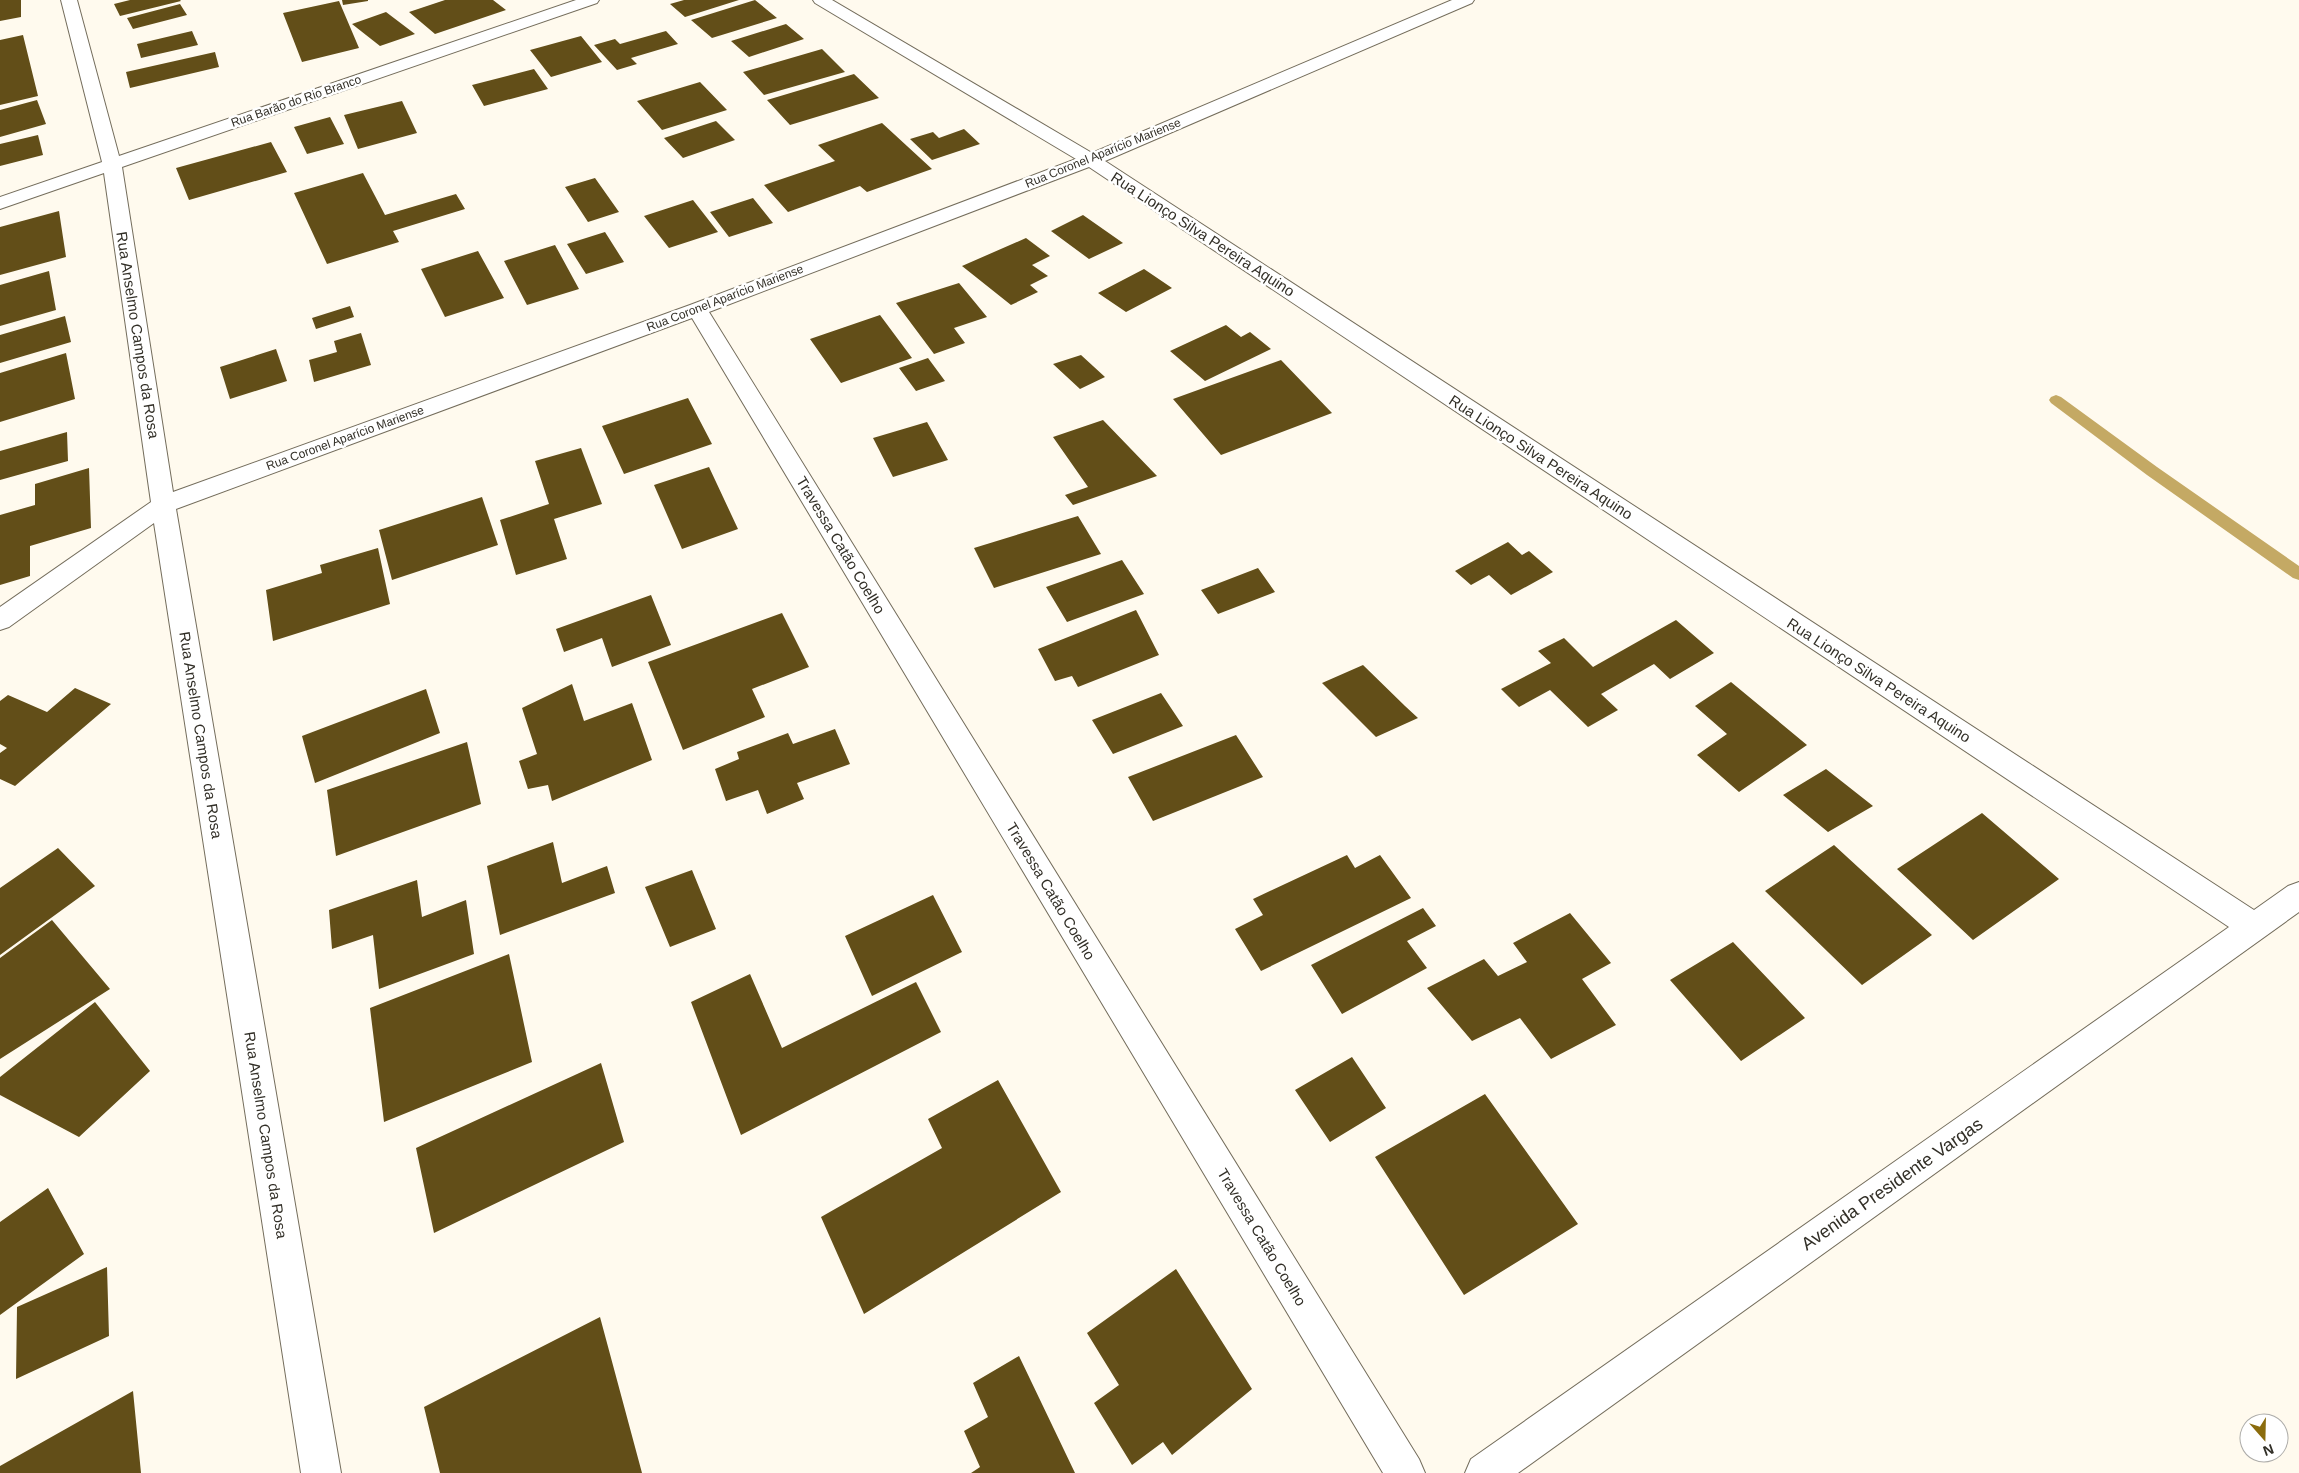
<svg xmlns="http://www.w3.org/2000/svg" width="2299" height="1473" font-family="Arial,sans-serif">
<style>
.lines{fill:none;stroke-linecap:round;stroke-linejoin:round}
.stream{fill:#c4a964;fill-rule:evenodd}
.building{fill:#624e18}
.minor-casing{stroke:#746d5c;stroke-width:2}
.minor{fill:#fff;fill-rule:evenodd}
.labels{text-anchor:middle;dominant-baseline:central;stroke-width:5;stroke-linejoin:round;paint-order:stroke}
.far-street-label{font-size:12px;fill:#322f27;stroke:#fff}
.street-label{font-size:15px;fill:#322f27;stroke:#fff}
.near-street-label{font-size:18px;fill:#322f27;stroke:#fff}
</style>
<rect width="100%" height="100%" fill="#fffaee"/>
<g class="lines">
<path class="stream" d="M2056,395L2061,397L2157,467L2299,566V580L2293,578L2147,475L2051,403L2049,400L2051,397Z"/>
</g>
<path class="building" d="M0,0H21V17L0,21Z
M130,0H180L181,1L120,16L114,4Z
M342,0H368V1L343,5Z
M445,0H493L506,10L435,34L409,12Z
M684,0H739L685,17L670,4Z
M755,0L777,18L712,38L691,20Z
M339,1L359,48L302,62L283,13Z
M180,4L187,15L133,29L127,18Z
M386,12L415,34L380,46L352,24Z
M786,24L804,39L749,57L731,41Z
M192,31L198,45L141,58L137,44Z
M666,31L678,44L631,58L637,64L617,70L594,45L615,39L620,44Z
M23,35L38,96L0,105V40Z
M581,36L602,62L551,77L530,50Z
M822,49L845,72L764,95L743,72Z
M215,52L219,67L130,88L126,72Z
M534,69L548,89L484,106L472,85Z
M854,74L879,98L790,125L767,100Z
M700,82L727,110L662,130L637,101Z
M37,100L46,124L0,137V110Z
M402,101L417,133L358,149L344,115Z
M330,117L344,144L307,154L294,127Z
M716,121L735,140L683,158L664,138Z
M882,123L932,169L867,192L860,186L788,212L764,185L835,161L818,145Z
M964,129L980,144L932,160L910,139L933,132L939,138Z
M38,135L43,155L0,166V144Z
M271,142L287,172L189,200L176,168Z
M363,173L385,215L456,194L465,209L393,231L399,242L327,264L294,193Z
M595,178L619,212L588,222L565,187Z
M753,198L773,223L729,237L710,212Z
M693,200L718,232L669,248L644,216Z
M59,211L66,257L0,275V227Z
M1083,215L1123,243L1089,259L1051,231Z
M605,232L624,262L586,274L567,244Z
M1026,238L1050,256L1032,265L1048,276L1030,285L1038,292L1011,305L962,266Z
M555,245L579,289L527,305L504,261Z
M478,251L504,298L445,317L421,269Z
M1144,269L1172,288L1126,312L1098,293Z
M49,271L56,310L0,326V285Z
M959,283L987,317L954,328L965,343L934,354L896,303Z
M350,306L354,317L316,329L312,318Z
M880,315L912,358L841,383L810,339Z
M65,316L71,342L0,363V335Z
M1226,325L1241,337L1250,332L1271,349L1205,381L1170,351Z
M361,333L371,365L314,382L309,360L337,352L334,341Z
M276,349L287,381L230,399L220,367Z
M66,353L75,399L0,422V373Z
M1081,355L1105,377L1080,389L1053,364Z
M928,358L945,381L916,391L899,368Z
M1281,360L1332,413L1221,455L1173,399Z
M688,398L712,444L624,474L602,426Z
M1103,420L1157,476L1073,505L1065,495L1088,487L1053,437Z
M927,422L948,460L893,477L873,438Z
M67,432L68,461L0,480V451Z
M581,448L602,504L554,519L567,559L516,575L500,520L549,504L535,461Z
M709,467L738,529L682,549L654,485Z
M89,468L91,528L30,546V576L0,585V515L35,505V484Z
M482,497L498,545L392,580L379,530Z
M1078,516L1101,554L994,588L974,548Z
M1508,542L1522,555L1529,551L1553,572L1511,595L1489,575L1471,585L1455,571Z
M378,548L390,604L273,641L266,590L322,573L320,565Z
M1122,560L1144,594L1067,622L1046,587Z
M1258,568L1275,592L1218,614L1201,590Z
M651,595L671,645L612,667L602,638L564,652L556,629Z
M1136,610L1159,655L1078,687L1072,676L1055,681L1038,649Z
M782,613L809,667L752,689L765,717L683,750L648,662Z
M1676,620L1714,653L1670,679L1654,664L1601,694L1618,710L1588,727L1550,690L1519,707L1501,689L1551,663L1538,651L1564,638L1593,667Z
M1363,665L1405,706L1418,718L1376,737L1322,683Z
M1731,682L1807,745L1739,792L1697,755L1727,734L1695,706Z
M572,684L584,721L632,703L652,760L552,801L548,785L528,789L519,761L537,754L522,708Z
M75,688L111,704L15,786L0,779V753L7,748L0,744V701L8,695L47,712Z
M426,689L440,733L315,783L302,736Z
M1161,693L1183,726L1113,754L1092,720Z
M835,729L850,764L797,783L804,799L767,814L758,790L726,801L715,769L739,759L737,752L788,733L793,744Z
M1236,735L1263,777L1153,821L1128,777Z
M467,742L481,804L336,856L327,790Z
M1826,769L1873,806L1828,832L1783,795Z
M1982,813L2059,879L1973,940L1897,869Z
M553,842L562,883L607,866L615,893L500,935L487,866Z
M1834,845L1932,935L1862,985L1765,891Z
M58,848L95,886L0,955V888Z
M1347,855L1355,868L1380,855L1411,898L1261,971L1235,929L1263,915L1253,899Z
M692,870L716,929L670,947L645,887Z
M417,880L422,917L466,900L474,954L379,989L373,935L332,949L329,910Z
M933,895L962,952L872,996L845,936Z
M1423,908L1436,926L1407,941L1427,968L1342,1014L1311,965Z
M1570,913L1611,963L1582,979L1616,1025L1551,1059L1520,1018L1472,1041L1427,988L1484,959L1498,976L1527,962L1513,943Z
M52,920L110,989L0,1059V958Z
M1733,942L1805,1018L1741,1061L1670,980Z
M509,954L532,1062L384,1122L370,1008Z
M750,974L782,1048L916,982L941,1032L741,1135L691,1002Z
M95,1002L150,1071L79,1137L0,1095V1077Z
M1352,1057L1386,1108L1330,1142L1295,1090Z
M601,1063L624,1142L434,1233L416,1148Z
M998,1080L1061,1192L864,1314L821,1217L942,1148L928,1119Z
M1485,1094L1578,1224L1464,1295L1375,1157Z
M48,1188L84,1254L0,1315V1222Z
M107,1267L109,1336L16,1379L17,1307Z
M1176,1269L1252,1389L1172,1455L1163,1442L1132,1465L1094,1403L1119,1385L1087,1333Z
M600,1317L642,1473H440L424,1407Z
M1019,1356L1075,1473H971L980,1467L964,1431L988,1417L973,1383Z
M133,1391L141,1473H0V1466Z"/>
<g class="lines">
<g class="minor-casing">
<path id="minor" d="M61,0H77L119,156L576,0H599L597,3L122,167L173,492L690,305L1076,159L815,3L813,0H832L1092,153L1452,0H1474L1472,3L1105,161L2254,910L2288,886L2299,882V912L1518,1473H1465L1471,1459L2229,927L1089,167L709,312L1419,1459L1425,1473H1383L692,318L176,509L341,1473H301L154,523L9,627L0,630V607L151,502L104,173L0,209V197L102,162Z"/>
</g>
<use href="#minor" class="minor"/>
</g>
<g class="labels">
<g class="far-street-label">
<text transform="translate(296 101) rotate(-19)">Rua Barão do Rio Branco</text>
<text transform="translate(1103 153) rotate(-22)">Rua Coronel Aparício Mariense</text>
<text transform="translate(725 298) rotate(-21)">Rua Coronel Aparício Mariense</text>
<text transform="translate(345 438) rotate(-20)">Rua Coronel Aparício Mariense</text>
</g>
<g class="street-label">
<text transform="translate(1203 234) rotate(33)">Rua Lionço Silva Pereira Aquino</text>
<text transform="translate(138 335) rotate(81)">Rua Anselmo Campos da Rosa</text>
<text transform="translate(1541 457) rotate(33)">Rua Lionço Silva Pereira Aquino</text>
<text transform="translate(841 545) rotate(59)">Travessa Catão Coelho</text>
<text transform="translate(1879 680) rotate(33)">Rua Lionço Silva Pereira Aquino</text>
<text transform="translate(201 735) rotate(81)">Rua Anselmo Campos da Rosa</text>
<text transform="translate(1051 891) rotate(59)">Travessa Catão Coelho</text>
<text transform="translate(266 1135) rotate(81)">Rua Anselmo Campos da Rosa</text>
<text transform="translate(1262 1237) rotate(59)">Travessa Catão Coelho</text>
</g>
<g class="near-street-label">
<text transform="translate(1892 1184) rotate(-35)">Avenida Presidente Vargas</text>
</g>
</g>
<g transform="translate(2264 1438) rotate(160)"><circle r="24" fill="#ffffff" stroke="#adaca9"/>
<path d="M0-4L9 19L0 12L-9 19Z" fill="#8b6c0d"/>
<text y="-8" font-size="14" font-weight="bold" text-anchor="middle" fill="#322f27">N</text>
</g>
</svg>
